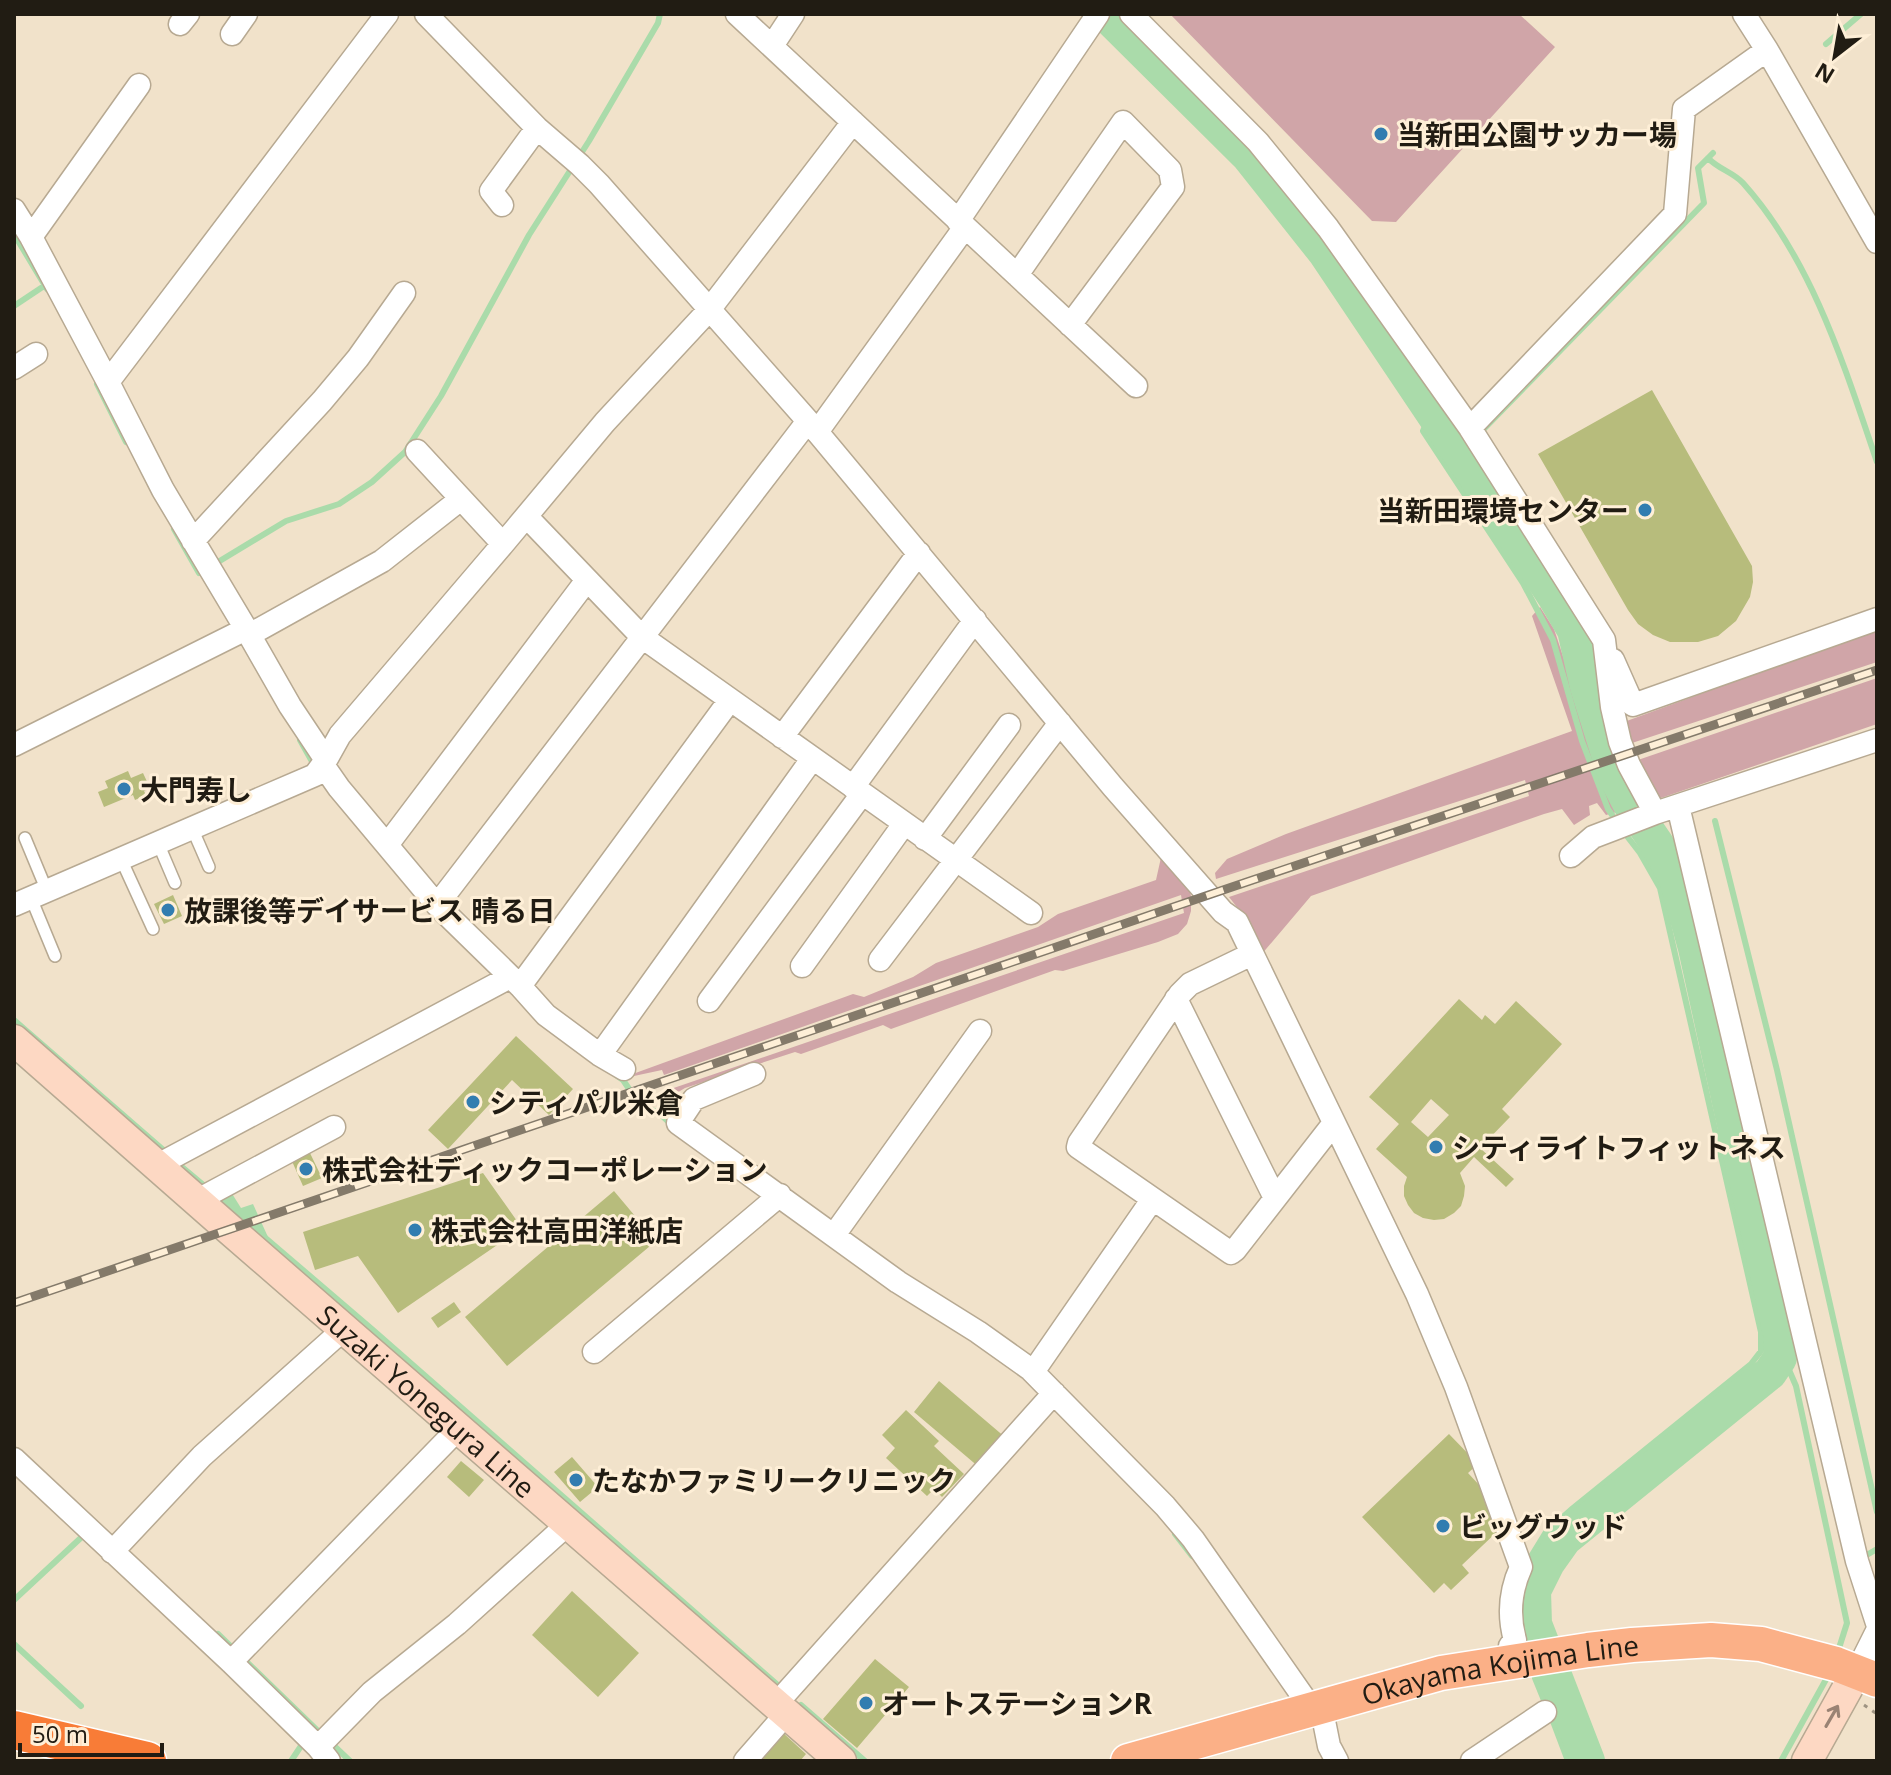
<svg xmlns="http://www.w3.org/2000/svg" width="1891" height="1775" font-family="'Open Sans','Noto Sans JP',sans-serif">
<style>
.green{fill:#d0a5a8}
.water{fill:#aadbaa}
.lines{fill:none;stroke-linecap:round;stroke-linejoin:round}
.stream{stroke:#aadbaa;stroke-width:6}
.river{stroke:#aadbaa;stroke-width:34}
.building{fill:#b7bc7c;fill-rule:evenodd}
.lane-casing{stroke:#b7a992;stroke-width:14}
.street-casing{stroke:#b7a992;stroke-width:25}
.secondary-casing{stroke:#b7a992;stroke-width:33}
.primary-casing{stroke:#fff;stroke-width:37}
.highway-casing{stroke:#fff;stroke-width:41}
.path{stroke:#9f9482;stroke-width:3;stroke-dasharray:4 6;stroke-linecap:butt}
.lane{stroke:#fff;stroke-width:11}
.street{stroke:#fff;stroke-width:22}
.secondary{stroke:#fdd8c3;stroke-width:30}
.primary{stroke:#fbb087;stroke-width:34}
.highway{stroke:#f87c37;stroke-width:38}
.rail-casing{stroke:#847a6a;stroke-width:9}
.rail{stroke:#feefd7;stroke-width:6;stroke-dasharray:18;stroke-linecap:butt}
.oneway{stroke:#9a8374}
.poi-dot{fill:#327db0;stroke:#feefd7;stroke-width:3}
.labels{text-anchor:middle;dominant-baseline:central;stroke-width:6;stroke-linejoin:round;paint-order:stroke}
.poi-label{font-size:28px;font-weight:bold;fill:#211c13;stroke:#feefd7;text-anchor:start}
.street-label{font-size:28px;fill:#211c13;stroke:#feefd7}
</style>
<rect width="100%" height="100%" fill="#f1e2ca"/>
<path class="green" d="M1170,14H1519L1555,47L1396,222L1372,221Z
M1540,607L1554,629L1608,792L1620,811L1606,815L1597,803L1589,806L1590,815L1574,825L1562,809L1544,814L1311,896L1261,955L1240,911L1229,897L1529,796L1525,780L1216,879L1215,873L1227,859L1286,834L1572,731L1532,616Z
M1877,629V662L1632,743L1625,730L1624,722Z
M1877,678V724L1658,799L1635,761Z
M1162,853L1188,883L1191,896V911L1187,924L1178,934L1158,942L1063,971L1055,970L891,1029L883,1025L801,1054L795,1052L685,1088L663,1101L660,1096L662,1092L1184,913L1181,895L664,1075L662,1070L634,1076L630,1075L853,994L864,997L913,977L936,963L1038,927L1058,914L1156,880Z"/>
<path class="water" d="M231,1192L241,1208L253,1204L268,1237L264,1242L215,1202Z"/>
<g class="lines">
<path class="stream" d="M1826,44L1861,14
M1708,158C1718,169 1733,172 1743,183C1812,260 1844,365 1877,462
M14,234L47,289
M14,306L44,286
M97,384L126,442
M1431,412L1423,431L1523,583L1553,640L1582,741L1608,809L1617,822
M1479,434L1704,203L1698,168L1713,153
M1460,454L1472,442
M174,529L199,573L202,571
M218,562L286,521L339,504L372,482L405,452L441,396L529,235L589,141L658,23L660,14
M300,740L314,765
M1715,821L1777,1070L1877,1512
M14,1020L168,1154
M616,1075L623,1080L640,1105L659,1113L672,1125
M176,1162L207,1188
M262,1235L373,1330L780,1687
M1780,1358L1786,1363L1796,1386L1847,1623L1840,1645
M1175,1534L1192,1556
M1865,1556L1877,1549
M1527,1563L1546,1532L1573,1508L1751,1364L1761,1351V1332L1660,888L1640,853L1623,831
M14,1600L85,1534
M218,1634L322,1735
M14,1644L81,1706
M1535,1678L1546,1705
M801,1705L865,1761
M1551,1716L1568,1761
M330,1742L350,1761
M291,1761L305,1740
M1781,1761L1829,1674"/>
<path class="river" d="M1105,14L1248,156L1325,253L1484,490L1555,598L1574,630L1587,687L1615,776L1629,803L1657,844L1676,879L1695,948L1781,1338L1780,1358L1770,1373L1565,1539L1548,1563L1534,1591L1535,1624L1588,1761"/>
</g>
<path class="building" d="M1652,390L1752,566L1753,582L1750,597L1736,621L1718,636L1698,642H1670L1653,635L1638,624L1628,610L1538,454Z
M128,771L131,778L143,773L150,788L144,791L146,795L135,800L133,795L104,807L98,792L108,788L105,781Z
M173,895L182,916L164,924L154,904Z
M1459,999L1482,1020L1485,1015L1495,1024L1516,1001L1562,1044L1502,1109L1510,1117L1480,1148L1514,1179L1506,1187L1474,1157L1460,1173L1465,1186L1464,1196L1461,1206L1454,1213L1444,1219L1434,1220L1423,1218L1414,1213L1408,1205L1404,1196V1186L1407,1177L1376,1149L1399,1124L1369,1097ZM1431,1099L1449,1115L1428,1137L1411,1122Z
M516,1036L573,1089L549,1115L512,1080L448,1149L428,1130Z
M309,1151L322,1178L303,1186L291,1159Z
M483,1173L522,1228L398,1313L358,1256L315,1270L303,1232Z
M614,1191L656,1241L507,1366L465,1317Z
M454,1302L461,1312L438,1328L431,1318Z
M939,1381L1006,1438L980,1468L914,1412Z
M906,1410L939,1441L934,1446L964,1474L942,1497L934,1489L927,1496L886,1458L895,1448L882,1435Z
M1449,1434L1478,1464L1468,1473L1495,1502L1501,1528L1462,1565L1469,1573L1451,1590L1444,1583L1434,1593L1362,1517Z
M572,1457L598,1487L580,1502L554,1472Z
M461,1461L484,1480L469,1497L447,1477Z
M572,1591L639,1653L598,1697L532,1635Z
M875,1659L909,1687L857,1748L823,1719Z
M781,1731L806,1754L800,1761H754Z"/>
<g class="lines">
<g class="lane-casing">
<path id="lane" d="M192,828L209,867
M25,838L47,891
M158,843L175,883
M121,859L153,929
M31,898L55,956"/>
</g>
<g class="street-casing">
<path id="street" d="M426,14L537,128L580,165L599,184L808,421L1113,787L1223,912L1237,922L1417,1294L1456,1387L1521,1567C1510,1591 1508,1615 1515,1640L1510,1646L1515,1662
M737,14L1136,386
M1131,14L1258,142L1328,228L1470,428L1604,640L1612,707L1620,742L1629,765L1655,813
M1744,14L1767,50L1877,242
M180,24L188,14
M232,34L246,14
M772,46L793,14
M502,205L491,191L537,128
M14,210L31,237L108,382L163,490L246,629L290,706L326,760
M958,221L1098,14
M31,237L139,85
M1017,275L1123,122L1170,170L1173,187L1070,325
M14,368L36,354
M108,382L387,14
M1470,428L1675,214L1684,109L1767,50
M817,432L965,227
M417,451L503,544
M527,517L642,637L1031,913
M193,541L322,401L358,358L404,293
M249,635L382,561L461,499
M1613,660L1633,705L1877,619
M782,737L919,553
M14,745L246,629
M323,765L339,788L437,905L520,986L546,1015L600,1055L624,1069
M853,787L975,620
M1678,806L1857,1561L1877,1623
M925,839L1009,725
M387,845L587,580
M1571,856L1593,837L1614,829L1655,813L1877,740
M14,905L315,775L326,760L340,735L503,544L605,422L709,310L853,122
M437,905L808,421
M1252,954L1190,984L1180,994L1079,1143L1078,1147L1231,1253L1235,1250L1334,1123
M880,960L1060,723
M802,966L904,824
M520,986L730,700
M1176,999L1275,1198
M709,1001L862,794
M600,1055L812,759
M754,1074L694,1099L678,1123L898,1282L978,1332L1030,1369L1165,1506L1193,1539L1311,1708
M156,1166L510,977
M196,1201L334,1127
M834,1235L980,1031
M594,1352L780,1195
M1033,1372L1152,1200
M14,1459L231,1662L318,1747L329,1761
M112,1552L202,1456L344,1329
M231,1662L459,1428
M1857,1671L1877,1631
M777,1703L1054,1393
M1321,1706L1329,1746L1337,1761
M318,1747L372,1692L457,1624L569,1523
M745,1761L787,1713
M1472,1761L1545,1712"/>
</g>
<g class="secondary-casing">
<g id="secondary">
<path id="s1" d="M14,1040L229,1229L841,1761"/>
<path d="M1807,1761L1857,1671"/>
</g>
</g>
<g class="primary-casing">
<g id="primary">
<path id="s2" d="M1128,1761L1441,1673L1588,1650L1632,1645L1711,1640L1761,1644L1836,1664L1877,1680"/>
</g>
</g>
<g class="highway-casing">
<path id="highway" d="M14,1730L147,1761"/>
</g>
<path class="path" d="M1864,1705L1877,1714"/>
<use href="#lane" class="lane"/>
<use href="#street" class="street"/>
<use href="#secondary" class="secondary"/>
<use href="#primary" class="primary"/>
<use href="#highway" class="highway"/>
<g class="rail-casing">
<path id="rail" d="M14,1303L1229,888L1877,670"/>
</g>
<use href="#rail" class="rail"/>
</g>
<defs><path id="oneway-shaft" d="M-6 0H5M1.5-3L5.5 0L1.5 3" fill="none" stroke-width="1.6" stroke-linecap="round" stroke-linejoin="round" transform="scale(2)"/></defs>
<use class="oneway" href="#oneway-shaft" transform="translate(1832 1716) rotate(-60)"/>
<g class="poi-dot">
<circle cx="1381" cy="134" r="8"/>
<circle cx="1645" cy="510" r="8"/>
<circle cx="124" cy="789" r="8"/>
<circle cx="168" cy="910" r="8"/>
<circle cx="473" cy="1102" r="8"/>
<circle cx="1436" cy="1147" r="8"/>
<circle cx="306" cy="1169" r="8"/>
<circle cx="415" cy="1230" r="8"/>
<circle cx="576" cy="1480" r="8"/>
<circle cx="1443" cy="1526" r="8"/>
<circle cx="866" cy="1703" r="8"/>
</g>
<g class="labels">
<g class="poi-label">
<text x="1397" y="134">当新田公園サッカー場</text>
<text x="1629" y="510" text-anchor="end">当新田環境センター</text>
<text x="140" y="789">大門寿し</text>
<text x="184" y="910">放課後等デイサービス 晴る日</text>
<text x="489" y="1102">シティパル米倉</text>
<text x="1452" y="1147">シティライトフィットネス</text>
<text x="322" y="1169">株式会社ディックコーポレーション</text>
<text x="431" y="1230">株式会社高田洋紙店</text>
<text x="592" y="1480">たなかファミリークリニック</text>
<text x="1459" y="1526">ビッグウッド</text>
<text x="882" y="1703">オートステーションR</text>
</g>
<g class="street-label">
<text stroke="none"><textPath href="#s1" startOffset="548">Suzaki Yonegura Line</textPath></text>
<text stroke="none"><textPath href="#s2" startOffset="384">Okayama Kojima Line</textPath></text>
</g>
</g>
<rect width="1891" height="1775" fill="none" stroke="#211c13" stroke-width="32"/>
<g transform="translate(1835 56) rotate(211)" stroke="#feefd7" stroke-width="6" paint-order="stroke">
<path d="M0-6L14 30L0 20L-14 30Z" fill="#211c13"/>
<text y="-12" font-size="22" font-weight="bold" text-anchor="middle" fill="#211c13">N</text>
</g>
<path d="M20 1743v12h142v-12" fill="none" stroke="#211c13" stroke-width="4"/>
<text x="32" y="1743" font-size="24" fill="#211c13" stroke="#feefd7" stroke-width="6" paint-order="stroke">50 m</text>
</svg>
